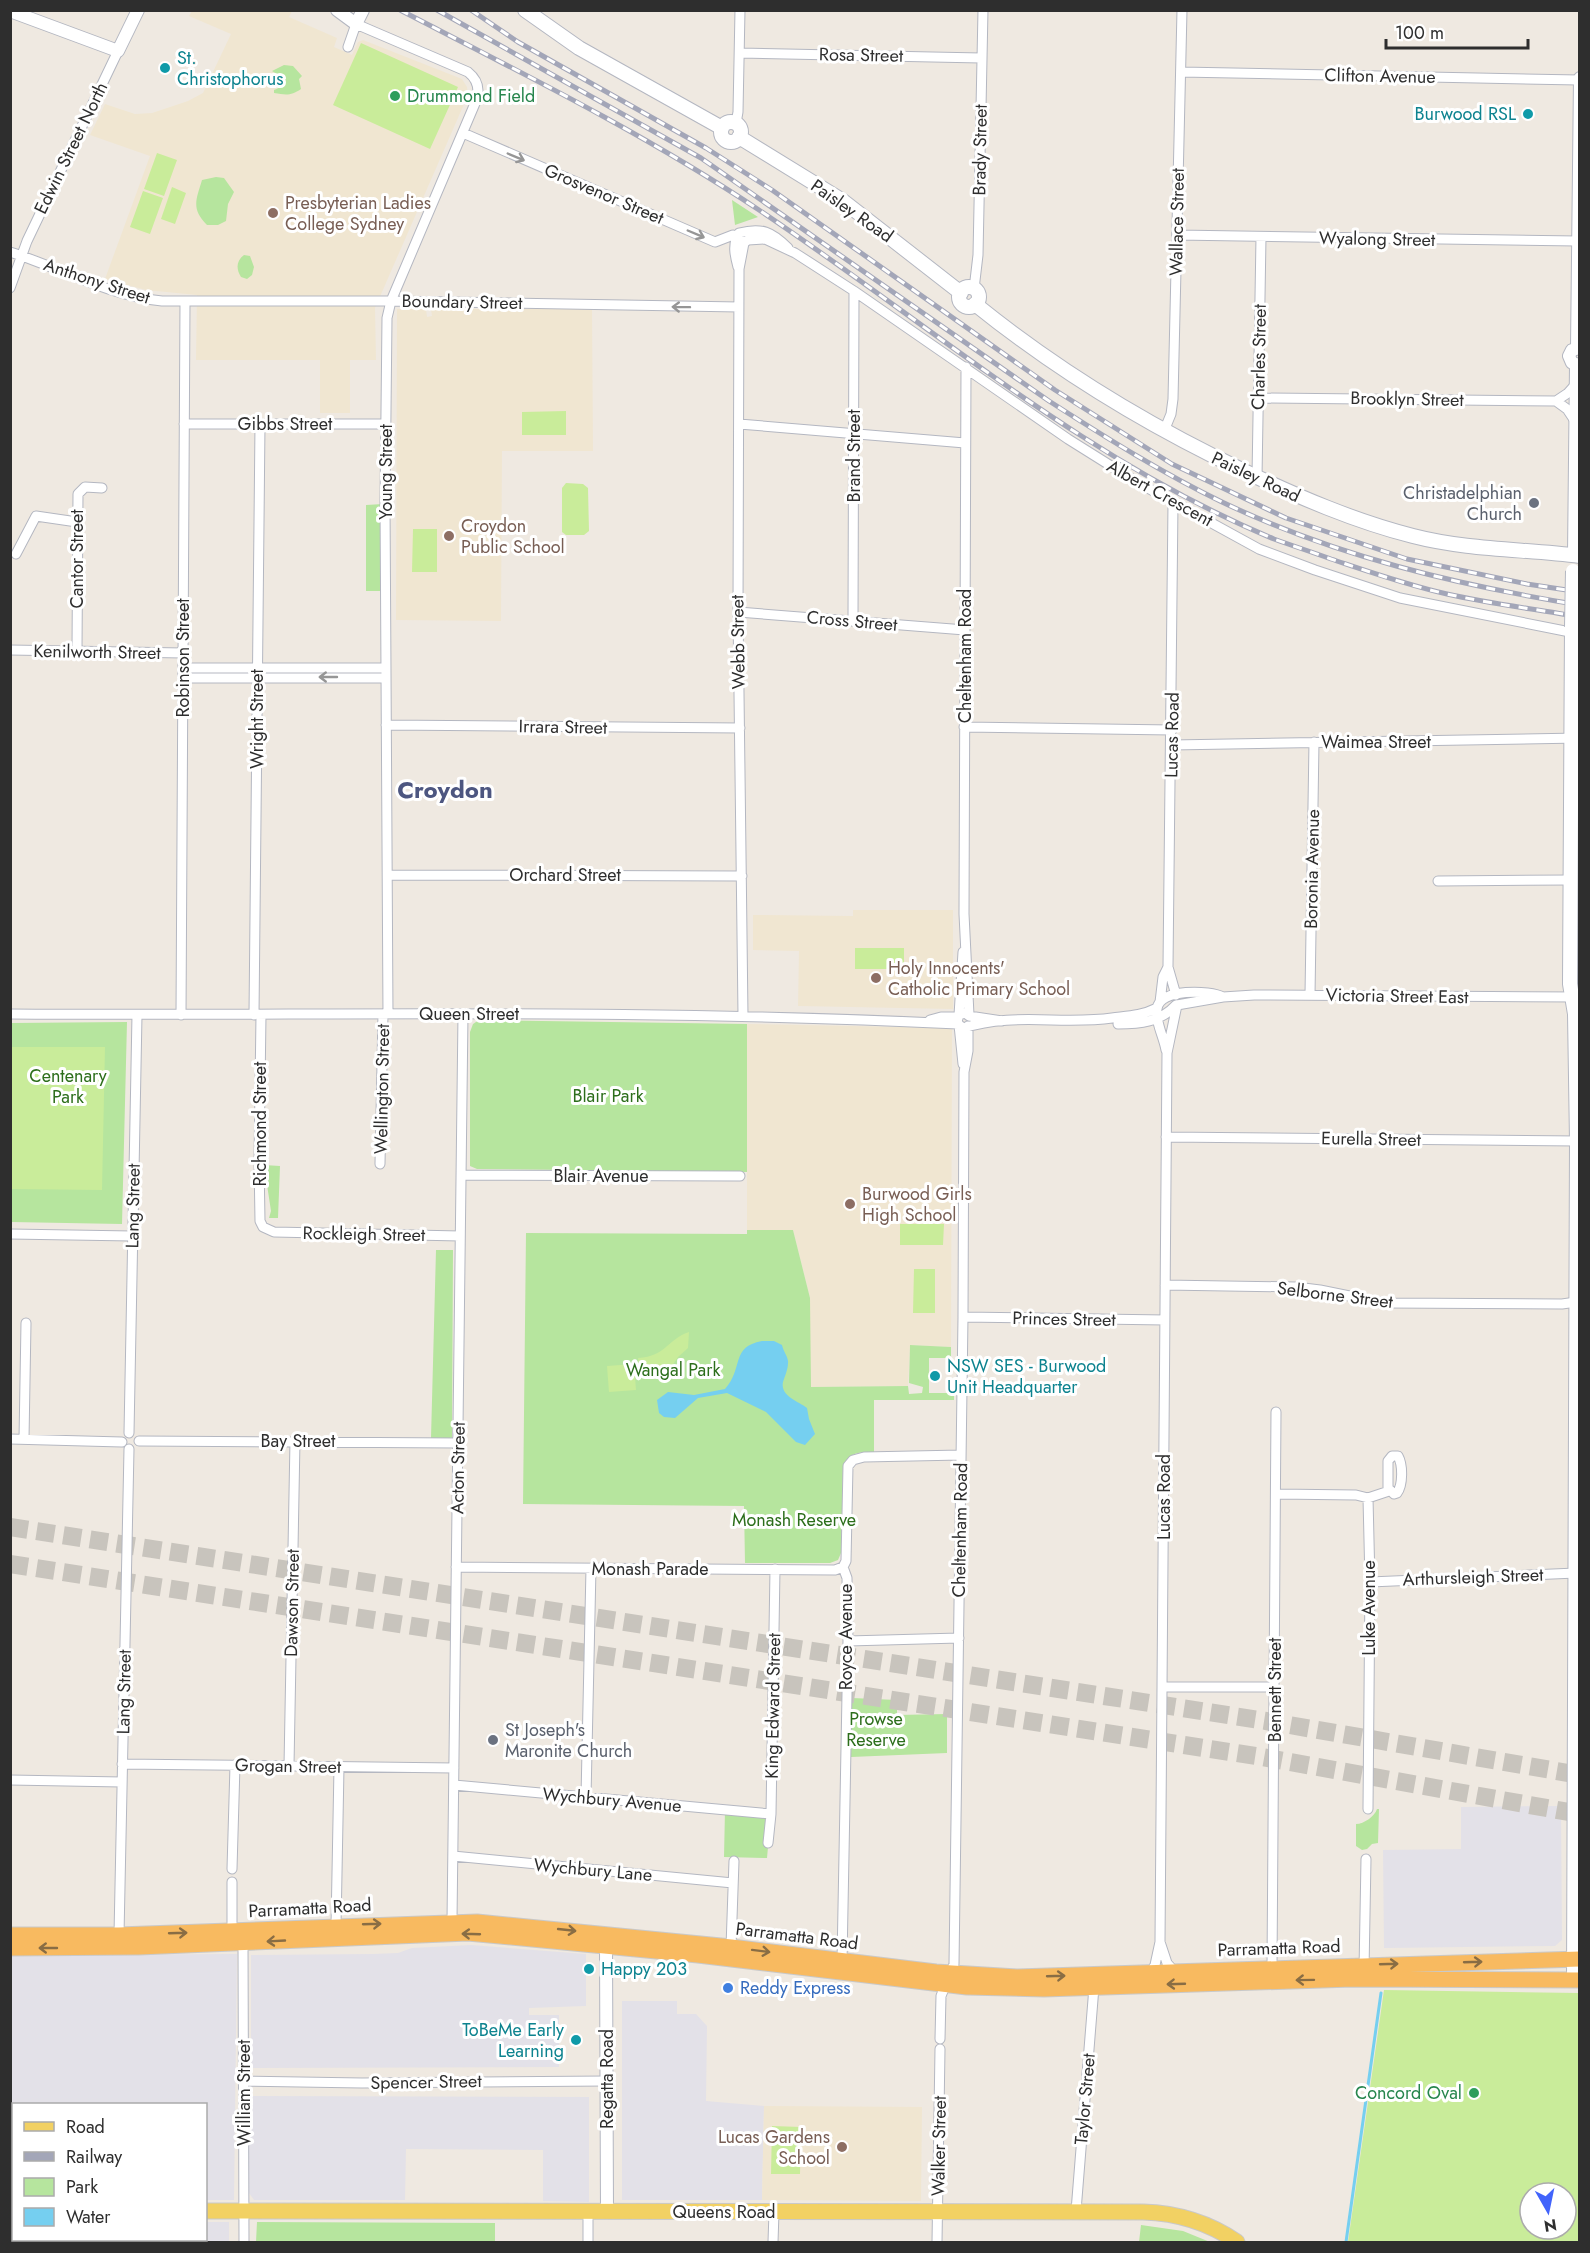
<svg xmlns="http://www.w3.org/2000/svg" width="1590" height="2253" font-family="Jost,sans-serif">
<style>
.industrial{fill:#e3e1e8}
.education{fill:#f0e6d1}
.green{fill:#b6e59e}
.pitch{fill:#c9ec9a;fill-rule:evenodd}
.water{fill:#75cff0}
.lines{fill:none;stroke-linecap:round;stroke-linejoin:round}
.stream{stroke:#75cff0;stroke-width:3}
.motorway-tunnel{stroke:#c8c4bd;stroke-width:18;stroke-dasharray:18 9;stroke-linecap:butt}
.minor-casing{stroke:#b4b7c1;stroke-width:11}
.tertiary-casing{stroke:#b4b7c1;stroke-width:14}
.secondary-casing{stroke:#b4b7c1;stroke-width:16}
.primary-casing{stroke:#c9c9c9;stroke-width:17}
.trunk-casing{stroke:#c9c9c9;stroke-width:17}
.minor{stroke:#fff;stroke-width:9}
.tertiary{stroke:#fff;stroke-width:12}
.secondary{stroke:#fff;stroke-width:14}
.primary{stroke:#f2d163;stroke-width:15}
.trunk{stroke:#f8ba60;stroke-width:15}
.rail-casing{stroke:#a3a6b8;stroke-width:5}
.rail{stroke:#fff;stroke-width:3;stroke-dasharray:9;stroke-linecap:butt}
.secondary-bridge-casing{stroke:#b4b7c1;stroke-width:16;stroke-linecap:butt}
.secondary-bridge{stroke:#fff;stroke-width:14}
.oneway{stroke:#969696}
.oneway2{stroke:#896d44}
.culture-dot{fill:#0f9aa8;stroke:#fff;stroke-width:2}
.leisure-dot{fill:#2e9e5b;stroke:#fff;stroke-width:2}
.education-dot{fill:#8d6e63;stroke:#fff;stroke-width:2}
.worship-dot{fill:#6b7280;stroke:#fff;stroke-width:2}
.shop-dot{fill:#3f7fe0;stroke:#fff;stroke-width:2}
.labels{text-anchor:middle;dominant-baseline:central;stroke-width:6;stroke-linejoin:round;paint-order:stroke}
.street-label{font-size:18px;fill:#2e2e2e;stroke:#fff}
.culture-label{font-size:18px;fill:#0d838f;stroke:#fff;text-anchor:start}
.leisure-label{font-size:18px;fill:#27864d;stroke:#fff;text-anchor:start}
.education-label{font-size:18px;fill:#785e54;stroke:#fff;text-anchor:start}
.worship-label{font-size:18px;fill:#5b616d;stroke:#fff;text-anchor:end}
.park-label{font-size:18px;fill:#2c6e1b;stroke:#fff}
.shop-label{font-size:18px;fill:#366cbe;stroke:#fff;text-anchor:start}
.district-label{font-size:24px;font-weight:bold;fill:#4d5680;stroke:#fff}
</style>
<rect width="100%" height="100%" fill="#efe9e1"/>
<path class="industrial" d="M1561,1806L1562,1940L1555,1946L1384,1948L1383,1850L1461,1849V1807Z
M471,1945L586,1954V2006L529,2008V2015H559V2067L251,2068V1955L373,1954L398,1953L412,1948Z
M237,1954L234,2200H206V2104H14V2197H11V1955Z
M622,2001H677V2014H696L707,2026L706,2101L764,2106L762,2200H622Z
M249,2096L589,2097V2202L543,2201V2150L406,2149L405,2200H254L249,2193Z
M11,2221H13L14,2240H206V2222H229V2242H11Z"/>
<path class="education" d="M192,11H292L289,17L337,38L334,47L352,55L358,42L363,40L462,79L467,87L468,95L375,308L376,360H350V413H320V360H196L197,295L146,290L105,279L150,156L90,135L105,104L135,114L152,113L188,101L203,93L231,34L189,16Z
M397,309H426L427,317L432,316L431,309H592L593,451H502L501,621L396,620Z
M853,910H953V1009L798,1006L799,951L753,950V915L853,916Z
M747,1024L952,1028L951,1347L910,1345L908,1386L810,1387V1298L793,1230H747Z
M764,2106L922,2107L921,2201L762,2200Z"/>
<path class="green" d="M284,65L293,66L302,76L299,79L301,89C291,96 286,95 274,93V90C282,87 284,85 282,77L272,71Z
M216,177L224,178L234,192L228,204L226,221L218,225H207C191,209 196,200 202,180Z
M732,200L758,217L735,225Z
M244,255L250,256L254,267L252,275L247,279L241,277C236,269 236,261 244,255Z
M383,504L384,591H366V505Z
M479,1020L747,1024V1172L477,1169L470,1166V1032L473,1024Z
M127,1022L122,1224L11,1222V1023Z
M264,1165L280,1166L278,1218H269L271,1211Z
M747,1230H793L810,1298L811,1387L908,1386L909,1394L922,1393L923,1387L909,1383L910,1345L951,1347V1358H929V1393H954V1400H874V1452C858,1452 850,1452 843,1466L841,1553L838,1560L830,1563H745L744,1506L523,1504L526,1233L747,1234Z
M436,1250H453L452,1439L431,1438Z
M852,1698L897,1700V1715L947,1714V1753L851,1757Z
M1377,1809H1379L1378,1843L1372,1844L1367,1849L1362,1850L1356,1846V1824C1364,1824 1375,1816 1377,1809Z
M725,1810L771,1814L767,1858L724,1857Z
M257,2222L495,2223V2242H256Z
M1141,2225L1183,2231L1210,2242H1139Z"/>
<path class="pitch" d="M361,43L458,87L430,149L333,105Z
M157,153L177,160L164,196L144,189Z
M172,187L186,193L175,224L161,219Z
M143,191L163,198L150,234L130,227Z
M566,411V435H522V412Z
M566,483L583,484L588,488L589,531L584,535H566L562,532V488Z
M413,529H437V572H412Z
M855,948H904V969H855Z
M11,1047H105L102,1190L11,1189Z
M900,1224H944L943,1245H900Z
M914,1269H935V1313H913Z
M689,1332L688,1348L678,1357L672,1366L648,1373L642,1372L639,1369L638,1358C667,1356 666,1340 689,1332Z
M634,1364L636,1390L609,1392L607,1366Z
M1384,1990L1579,1993V2242H1348ZM1530,2193H1566V2229H1530Z
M772,2126L801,2127L800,2174H771Z"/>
<path class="water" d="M762,1341H774L782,1345C783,1351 789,1358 788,1363C788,1369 785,1376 783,1382C780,1396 798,1401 807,1408L809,1419L815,1434L805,1445L796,1442L766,1412L727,1393L698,1398L675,1418L664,1417L659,1413L657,1400L668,1392L694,1395L725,1389C744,1368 730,1347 762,1341Z"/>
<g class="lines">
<path class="stream" d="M1346,2242L1381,1993"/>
<path class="motorway-tunnel" d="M10,1527L1266,1721L1580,1775
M10,1564L1262,1757L1580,1814"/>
<g class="minor-casing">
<path id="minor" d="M348,47L356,24L468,72C478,80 480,90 476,101L391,301L387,318L385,502L388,1014
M740,53L981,58
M1181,72L1579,80
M736,123L738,112L740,10
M463,133L715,242L733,235L744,243
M1177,235L1577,241
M744,243L748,240L765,239L795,253L854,291L1068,439L1135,481L1259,549L1315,570L1400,598L1580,634
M10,252C60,268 110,296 162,301H391L739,307
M738,267C735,256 732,244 739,233C762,227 772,232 788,248
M10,288L27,241L118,51
M974,289L978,255L983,10
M966,367L964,914L969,1015
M1258,398L1556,401L1568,393L1576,384
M1556,401L1567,409L1575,421
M184,424H386
M739,424L965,443
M1164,431L1171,414L1173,399L1182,10
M1257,477L1261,237
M16,554L36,516L77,522
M738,612L965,630
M853,621L854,291
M10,650L183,653
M77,651L78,494L85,487L102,488
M183,668H386
M183,678H386
M386,725L740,728
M964,727L1172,730
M1172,745L1580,738
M388,875L742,876
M1438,881L1570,880
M1168,967L1176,995
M1310,995L1314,742
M1160,1002L1163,977L1168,967L1173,503
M1177,1005L1223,997L1254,995L1580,997
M10,1014C326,1016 642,1008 958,1024
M181,1015L185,302
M254,1015L260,424
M261,1015L259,1161L260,1221L263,1227L274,1232L460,1236
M743,1015L738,612L739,269L744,243
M959,1015L963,952
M930,1020L941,1017H957
M1002,1021L969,1016L965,1013L959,1015L957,1021L959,1025L964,1028C1010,1012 1064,1025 1112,1018C1128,1016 1141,1016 1157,1008
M1118,1024C1139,1024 1161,1022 1176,1005
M959,1025L963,1064
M1166,1050C1164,1038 1155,1021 1157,1009C1159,988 1210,990 1223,997
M1166,1137L1577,1141
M380,1164L383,1014
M461,1175L740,1176
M10,1234L132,1236
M1165,1285L1296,1287L1320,1290L1384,1303L1562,1304L1576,1302
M963,1317L1165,1320
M129,1433L137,1015
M10,1439L122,1442
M24,1439L26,1323
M139,1441L458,1443
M1392,1456H1398C1403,1465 1403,1485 1397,1493L1394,1494L1388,1488V1461Z
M1277,1494L1356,1495L1368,1498L1370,1582L1368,1809
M1368,1498L1389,1491
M456,1567L835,1570L843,1567
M1370,1582L1576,1573
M848,1641L959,1638
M1162,1687H1274
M122,1764L454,1768
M289,1766L295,1440
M10,1780L122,1782
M454,1785L771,1814
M586,1797L591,1568
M768,1843L771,1814L775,1569
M453,1856L733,1883
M232,1869L235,1765
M232,1882V1931
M452,1921L463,1014
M336,1926L339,1767
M119,1935L129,1449
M1160,1942L1167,1963L1174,1971
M243,1943L244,2242
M731,1947L734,1861
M842,1961L848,1641L847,1578L843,1567L846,1561L848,1466L853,1460L864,1457L961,1455
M1272,1968L1276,1412
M1364,1970L1366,1859
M1151,1972L1155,1965L1160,1942L1167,1053L1177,1005
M940,2039L941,1996L954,1964L963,1317L964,1072L968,1051V1026
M244,2081L362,2083L607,2081
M1076,2211L1094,1987
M588,2242V2211
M773,2242L774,2212
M937,2242L940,2049"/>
</g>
<g class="tertiary-casing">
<path id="tertiary" d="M337,10L356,24L363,10
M10,11L118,51L138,10
M1577,348L1580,78
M1580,348L1572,350L1569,356L1572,363L1580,365
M1574,555L1576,365
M606,1946L607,2212"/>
</g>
<g class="secondary-casing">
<path id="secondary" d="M525,10L579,48L722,128
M721 132a10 10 0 1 1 20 0a10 10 0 1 1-20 0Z
M739,137L843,201L961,293
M959 297a10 10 0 1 1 20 0a10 10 0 1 1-20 0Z
M975,304C1058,371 1149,426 1244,471C1299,497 1354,521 1413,536C1467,550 1524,549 1580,556
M1572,627L1570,984L1575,1014L1577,1141L1574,1980"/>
</g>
<g class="primary-casing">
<path id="primary" d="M10,2209H14
M206,2211L1143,2212C1177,2213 1208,2222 1237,2242"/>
</g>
<g class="trunk-casing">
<path id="trunk" d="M10,1935H119L477,1922L731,1947L936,1972L1017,1977L1580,1959
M10,1948L139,1947L468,1933L698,1955L967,1987L1044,1989L1352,1979L1580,1980"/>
</g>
<use href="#minor" class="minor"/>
<use href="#tertiary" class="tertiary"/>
<use href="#secondary" class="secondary"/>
<use href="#primary" class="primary"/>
<use href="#trunk" class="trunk"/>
<g class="rail-casing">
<path id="rail" d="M400,10C522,73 645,134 759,210C928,323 1084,460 1274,539C1293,546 1312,552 1331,559C1370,572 1407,585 1447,594C1491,604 1536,609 1580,617
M437,10L701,158L1049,401C1105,437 1162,473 1222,502C1335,556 1457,585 1580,605
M471,10L518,42L706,148L772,190L1055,390L1172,464L1286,518L1407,559L1527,584L1580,592"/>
</g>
<use href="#rail" class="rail"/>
<g class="secondary-bridge-casing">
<path id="secondary-bridge" d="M1572,627L1573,571"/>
</g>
<use href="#secondary-bridge" class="secondary-bridge"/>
</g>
<defs><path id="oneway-shaft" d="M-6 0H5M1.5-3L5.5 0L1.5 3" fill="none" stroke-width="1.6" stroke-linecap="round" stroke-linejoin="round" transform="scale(1.5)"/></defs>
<g class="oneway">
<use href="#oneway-shaft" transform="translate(516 157) rotate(23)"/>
<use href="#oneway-shaft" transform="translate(696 234) rotate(23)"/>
<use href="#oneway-shaft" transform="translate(681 307) rotate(-179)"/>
<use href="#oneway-shaft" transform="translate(328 677) rotate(-180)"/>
</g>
<g class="oneway2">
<use href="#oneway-shaft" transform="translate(372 1924) rotate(-2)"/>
<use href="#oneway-shaft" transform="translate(567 1930) rotate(6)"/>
<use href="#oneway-shaft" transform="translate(178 1933) rotate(-2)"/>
<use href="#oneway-shaft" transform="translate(471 1934) rotate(-178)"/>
<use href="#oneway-shaft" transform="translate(276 1941) rotate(177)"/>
<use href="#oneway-shaft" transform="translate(48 1948) rotate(180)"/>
<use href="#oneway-shaft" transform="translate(761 1951) rotate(7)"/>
<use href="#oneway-shaft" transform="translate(1473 1962) rotate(-2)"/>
<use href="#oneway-shaft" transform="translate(1389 1964) rotate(-2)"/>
<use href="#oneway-shaft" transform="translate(1056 1976) rotate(-2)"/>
<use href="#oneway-shaft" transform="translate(1305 1980) rotate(179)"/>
<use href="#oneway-shaft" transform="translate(1176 1984) rotate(178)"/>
</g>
<g class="culture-dot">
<circle cx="165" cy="68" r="6"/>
<circle cx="1528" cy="114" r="6"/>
<circle cx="935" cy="1376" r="6"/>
<circle cx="589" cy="1969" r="6"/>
<circle cx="576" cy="2040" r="6"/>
</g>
<g class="leisure-dot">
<circle cx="395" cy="96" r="6"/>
<circle cx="1474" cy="2093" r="6"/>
</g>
<g class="education-dot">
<circle cx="273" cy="213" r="6"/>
<circle cx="449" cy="536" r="6"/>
<circle cx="876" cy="978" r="6"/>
<circle cx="850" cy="1204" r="6"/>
<circle cx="842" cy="2147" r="6"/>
</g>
<g class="worship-dot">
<circle cx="1534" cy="503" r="6"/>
<circle cx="493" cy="1740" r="6"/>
</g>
<circle class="shop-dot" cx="728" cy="1988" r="6"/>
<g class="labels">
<g class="street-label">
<text transform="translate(861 55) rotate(1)">Rosa Street</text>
<text transform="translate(1380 76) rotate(1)">Clifton Avenue</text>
<text transform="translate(71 148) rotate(-64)">Edwin Street North</text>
<text transform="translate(980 150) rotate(-89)">Brady Street</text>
<text transform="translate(604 194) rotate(23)">Grosvenor Street</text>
<text transform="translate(852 211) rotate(35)">Paisley Road</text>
<text transform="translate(1177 222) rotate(-89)">Wallace Street</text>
<text transform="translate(1377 239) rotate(1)">Wyalong Street</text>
<text transform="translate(97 281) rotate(18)">Anthony Street</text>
<text transform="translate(462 302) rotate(1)">Boundary Street</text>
<text transform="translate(1259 357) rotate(-89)">Charles Street</text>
<text transform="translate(1407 399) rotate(1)">Brooklyn Street</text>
<text x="285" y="424">Gibbs Street</text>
<text transform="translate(854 456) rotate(-90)">Brand Street</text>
<text transform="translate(386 472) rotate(-90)">Young Street</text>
<text transform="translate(1256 477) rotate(25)">Paisley Road</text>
<text transform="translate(1160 493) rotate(29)">Albert Crescent</text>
<text transform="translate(77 559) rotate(-90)">Cantor Street</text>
<text transform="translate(852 621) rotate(5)">Cross Street</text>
<text transform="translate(738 642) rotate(-91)">Webb Street</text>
<text transform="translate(97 652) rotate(1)">Kenilworth Street</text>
<text transform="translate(965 656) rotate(-90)">Cheltenham Road</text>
<text transform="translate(183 658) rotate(-90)">Robinson Street</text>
<text transform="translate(257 719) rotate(-90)">Wright Street</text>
<text transform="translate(563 727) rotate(1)">Irrara Street</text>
<text transform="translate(1172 735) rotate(-89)">Lucas Road</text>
<text x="1376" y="742">Waimea Street</text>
<text transform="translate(1312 869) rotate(-89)">Boronia Avenue</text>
<text x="565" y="875">Orchard Street</text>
<text transform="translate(1397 996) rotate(1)">Victoria Street East</text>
<text x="469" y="1014">Queen Street</text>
<text transform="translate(382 1089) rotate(-89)">Wellington Street</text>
<text transform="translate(260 1124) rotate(-90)">Richmond Street</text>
<text transform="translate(1371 1139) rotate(1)">Eurella Street</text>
<text x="601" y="1176">Blair Avenue</text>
<text transform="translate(133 1206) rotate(-89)">Lang Street</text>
<text transform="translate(364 1234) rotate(1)">Rockleigh Street</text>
<text transform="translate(1335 1295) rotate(7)">Selborne Street</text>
<text transform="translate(1064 1319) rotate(1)">Princes Street</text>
<text x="298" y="1441">Bay Street</text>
<text transform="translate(458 1468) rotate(-89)">Acton Street</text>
<text transform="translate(1164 1497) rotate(-90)">Lucas Road</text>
<text transform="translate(960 1530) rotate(-89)">Cheltenham Road</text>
<text x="650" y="1569">Monash Parade</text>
<text transform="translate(1473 1577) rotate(-2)">Arthursleigh Street</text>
<text transform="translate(292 1603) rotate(-89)">Dawson Street</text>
<text transform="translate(1369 1608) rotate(-90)">Luke Avenue</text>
<text transform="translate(846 1637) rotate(-90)">Royce Avenue</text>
<text transform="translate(1275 1690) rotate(-90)">Bennett Street</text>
<text transform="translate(124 1692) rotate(-89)">Lang Street</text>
<text transform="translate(773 1706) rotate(-89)">King Edward Street</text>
<text transform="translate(288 1766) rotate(1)">Grogan Street</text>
<text transform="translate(612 1800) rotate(5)">Wychbury Avenue</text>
<text transform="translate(593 1870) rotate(5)">Wychbury Lane</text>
<text transform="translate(310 1908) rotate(-3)">Parramatta Road</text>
<text transform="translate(797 1936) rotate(7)">Parramatta Road</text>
<text transform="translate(1279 1948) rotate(-2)">Parramatta Road</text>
<text transform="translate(607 2079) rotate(-90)">Regatta Road</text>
<text transform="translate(426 2082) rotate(-1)">Spencer Street</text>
<text transform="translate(244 2093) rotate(-90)">William Street</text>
<text transform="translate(1085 2099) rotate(-85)">Taylor Street</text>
<text transform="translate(939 2146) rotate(-89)">Walker Street</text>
<text x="724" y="2212">Queens Road</text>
</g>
<g class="culture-label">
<text x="177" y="58">St.<tspan x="177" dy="21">Christophorus</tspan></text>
<text x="1516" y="114" text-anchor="end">Burwood RSL</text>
<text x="947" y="1366">NSW SES - Burwood<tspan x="947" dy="21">Unit Headquarter</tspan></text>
<text x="601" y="1969">Happy 203</text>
<text x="564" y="2030" text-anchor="end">ToBeMe Early<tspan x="564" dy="21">Learning</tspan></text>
</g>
<g class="leisure-label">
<text x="407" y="96">Drummond Field</text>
<text x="1462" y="2093" text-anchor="end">Concord Oval</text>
</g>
<g class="education-label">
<text x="285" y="203">Presbyterian Ladies<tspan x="285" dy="21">College Sydney</tspan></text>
<text x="461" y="526">Croydon<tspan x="461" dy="21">Public School</tspan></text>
<text x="888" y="968">Holy Innocents'<tspan x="888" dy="21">Catholic Primary School</tspan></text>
<text x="862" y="1194">Burwood Girls<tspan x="862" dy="21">High School</tspan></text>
<text x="830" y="2137" text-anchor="end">Lucas Gardens<tspan x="830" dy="21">School</tspan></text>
</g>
<g class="worship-label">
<text x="1522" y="493">Christadelphian<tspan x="1522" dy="21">Church</tspan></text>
<text x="505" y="1730" text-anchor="start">St Joseph's<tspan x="505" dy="21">Maronite Church</tspan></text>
</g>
<g class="park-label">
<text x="68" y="1076">Centenary<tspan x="68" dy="21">Park</tspan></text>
<text x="608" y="1096">Blair Park</text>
<text x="673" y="1370">Wangal Park</text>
<text x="794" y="1520">Monash Reserve</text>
<text x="876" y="1719">Prowse<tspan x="876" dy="21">Reserve</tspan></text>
</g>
<g class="shop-label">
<text x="740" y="1988">Reddy Express</text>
</g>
<g class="district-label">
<text x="445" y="789">Croydon</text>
</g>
</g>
<rect width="1590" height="2253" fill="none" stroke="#2e2e2e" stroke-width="24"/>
<rect x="12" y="2103" width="195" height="138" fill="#ffffff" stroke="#ababab" stroke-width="1.5"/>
<rect x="24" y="2122" width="30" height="9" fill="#f2d163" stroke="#ababab" stroke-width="1.5"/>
<text x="66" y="2133" font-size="18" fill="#2e2e2e">Road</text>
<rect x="24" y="2152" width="30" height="9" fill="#a3a6b8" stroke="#ababab" stroke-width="1.5"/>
<text x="66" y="2163" font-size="18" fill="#2e2e2e">Railway</text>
<rect x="24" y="2178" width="30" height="18" fill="#b6e59e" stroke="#ababab" stroke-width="1.5"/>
<text x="66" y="2193" font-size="18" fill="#2e2e2e">Park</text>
<rect x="24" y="2208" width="30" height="18" fill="#75cff0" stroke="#ababab" stroke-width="1.5"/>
<text x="66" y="2223" font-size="18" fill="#2e2e2e">Water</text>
<g transform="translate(1548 2211) rotate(171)"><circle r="28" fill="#ffffff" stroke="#ababab" stroke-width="1.5"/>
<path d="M0-4.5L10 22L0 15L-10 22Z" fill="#4264fb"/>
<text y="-9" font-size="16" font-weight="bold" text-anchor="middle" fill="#2e2e2e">N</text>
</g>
<path d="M1386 39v9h142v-9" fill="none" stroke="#2e2e2e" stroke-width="3"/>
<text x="1395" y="39" font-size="18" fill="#2e2e2e" stroke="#ffffff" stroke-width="4.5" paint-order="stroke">100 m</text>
</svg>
